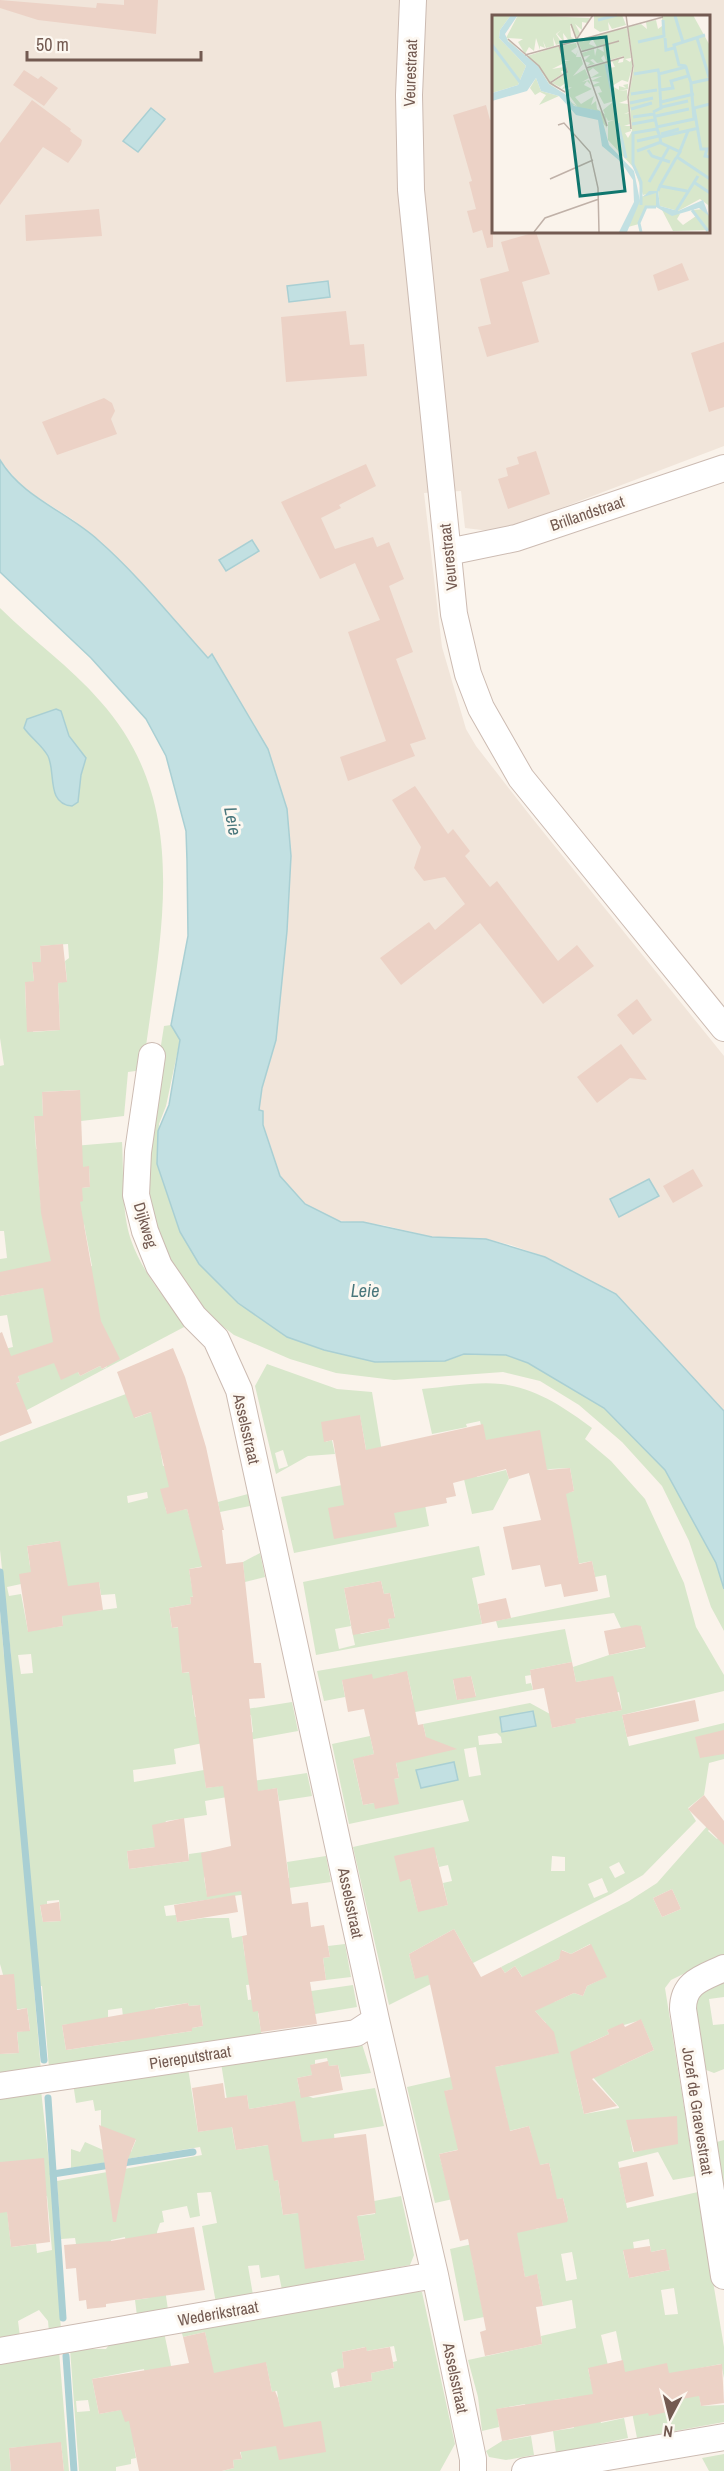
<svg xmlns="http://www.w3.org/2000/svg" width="724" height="2471" font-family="'Archivo Narrow',sans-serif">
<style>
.residential{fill:#f1e5da;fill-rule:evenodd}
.green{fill:#d8e7cb;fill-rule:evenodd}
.water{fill:#c2e0e2;stroke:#a9cfd3;stroke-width:1.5}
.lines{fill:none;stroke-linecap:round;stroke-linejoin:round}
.stream{stroke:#a9cfd3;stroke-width:7}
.building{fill:#ecd2c6}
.street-casing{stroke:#ccbbb2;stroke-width:28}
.street{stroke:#fff;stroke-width:26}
.labels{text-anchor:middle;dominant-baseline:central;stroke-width:6;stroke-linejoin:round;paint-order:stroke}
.street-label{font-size:16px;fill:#735a51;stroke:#fdf8f1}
.water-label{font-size:18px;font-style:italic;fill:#4a777c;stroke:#fdf8f1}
.inset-river{fill:none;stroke:#c2e0e2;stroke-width:3}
.inset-road{fill:none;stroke:#c0b1a8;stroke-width:1.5}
.view{fill:#0f766e;fill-opacity:0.15;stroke:#0f766e;stroke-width:3}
.inset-edge{fill:none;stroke:#735a51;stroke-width:3}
</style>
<rect width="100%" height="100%" fill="#faf3eb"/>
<path class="residential" d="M0,0H724V446L498,532L465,528L461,491L424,493L442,647L466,729L476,746L532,818L724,1056V1411L616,1294L545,1257L511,1245L486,1239L432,1237L383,1225L334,1220L305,1204L280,1176L263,1125L262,1111L259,1110L262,1088L276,1039L291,856L268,749L212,655L208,658L97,539L72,519L23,488L0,460ZM493,16H708V231H493Z"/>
<path class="green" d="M0,608C32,640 71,667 100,701C196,808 158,942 143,1070L128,1072L124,1116L81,1121L79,1090L42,1092L43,1116H34L36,1149L122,1142C124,1174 121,1210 131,1240C142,1272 166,1300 186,1326L27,1410L0,1422V1389L20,1382L18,1376L0,1360V1350L13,1347L7,1315L0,1316V1296L40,1288L0,1272V1259L7,1258L4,1231H0V1066L4,1065L0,1038ZM68,944L69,958L65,961L67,981L58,983L60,1030L33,1032L31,1011L26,1010L25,983L34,981L32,962H41L40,946ZM80,1167H89L90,1187L82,1188L41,1207L38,1168ZM84,1224L92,1266L54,1274L69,1227ZM68,1353L105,1363L107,1367L102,1369L100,1366L80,1376Z
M171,1025L180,1040L166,1106L159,1124L157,1164L180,1232L238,1303L287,1337L324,1350L445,1361L466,1354L506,1355L528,1363L604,1408L665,1470L681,1497L716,1563L724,1589V1631L711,1607L689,1541L662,1486L622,1442L579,1405L540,1381L503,1372L394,1380L336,1373L290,1359L234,1335L203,1311L154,1237L145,1194L148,1128L164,1026Z
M267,1364L337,1389L372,1392L386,1476L481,1425L480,1421L466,1424L467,1427L432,1434L422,1389C447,1387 476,1381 501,1384C536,1388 565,1408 592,1428L585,1439L611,1461L645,1499L684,1583L696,1627L724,1675V1691L622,1715L629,1746L724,1723V1759L709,1763L704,1795L688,1808L696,1821L643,1875L611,1894L389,2005L353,1847L469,1821L463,1800L349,1824L332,1744L370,1736L374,1754L353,1760L363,1805L374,1803L394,1779L399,1778L396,1763L426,1737L423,1724L530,1703L550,1714L552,1728L575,1723V1719L622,1710L619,1692L616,1693L603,1678L576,1682L573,1667L609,1655L645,1648L641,1626L621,1628L614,1613L498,1628L496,1621L610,1597L606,1575L595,1577L592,1561L571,1565L578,1558L557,1496L574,1491L570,1468L550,1469L530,1476L521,1452L473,1461L477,1477L506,1470L509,1479L493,1510L472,1514L463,1475L421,1484L429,1526L294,1553L281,1497L342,1485L369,1466L360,1416L325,1442L332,1440L335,1454L308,1456L276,1474L255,1386ZM283,1450L288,1466L279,1469L275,1453ZM497,1733L501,1737L502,1743L479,1745L478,1736ZM476,1747L481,1775L469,1777L464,1749ZM436,1855L439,1867L448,1865L452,1881L443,1883L448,1905L418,1911L410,1879L400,1881L409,1862ZM552,1856L565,1857V1871H551ZM619,1862L625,1873L615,1878L609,1867ZM602,1878L608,1892L594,1898L588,1884ZM454,1929L472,1961L415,1978L409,1954Z
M139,1389L135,1418L154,1411L163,1466L168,1465L173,1486L165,1507L167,1513L187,1509L204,1566L189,1569L192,1588L229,1592L190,1597L191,1604L169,1608L172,1628L197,1625L181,1658L182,1673L216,1670L210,1692L192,1695L195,1717L292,1702L298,1731L249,1740L248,1734L253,1732L251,1715L218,1719L203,1743L174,1749L176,1764L133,1770L134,1782L204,1770L206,1788L307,1773L312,1796L279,1801L277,1788L205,1801L207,1815L166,1821L155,1847L127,1851L129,1869L189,1861V1854L218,1850L204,1878L207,1895C235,1893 261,1887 289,1878L287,1862L326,1856L331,1882L164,1906L166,1916L176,1915L177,1922L204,1918H229L232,1938L242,1936L245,1957L255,1956L265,1983L246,1985L248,2000L353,1985L357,2007L315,2014L313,2002L258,2013L262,2037L49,2068L42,1986L34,1987L41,2071L0,2077V2054L19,2053L17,2032L30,2030L27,2008L13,2010L0,1964V1610L4,1656L11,1655L0,1550V1442ZM147,1492L148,1498L128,1503L127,1496ZM60,1541L30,1566L27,1546ZM99,1582L101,1595L115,1594L117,1608L95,1611ZM21,1584L62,1616L63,1626L28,1631L21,1594L9,1596L7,1587ZM31,1654L33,1673L21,1674L18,1655ZM59,1900L61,1921L43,1922L40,1906L47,1904V1901ZM188,2003L189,2006L200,2005L203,2026L192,2028V2031L159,2036L155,2008ZM122,2008L126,2041L66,2050L62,2025L108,2020V2010Z
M248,1494L250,1506L220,1512L218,1502Z
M479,1546L485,1575L472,1578L482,1624L316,1655L303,1582ZM381,1581L384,1594L390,1593L395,1617L388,1619L390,1628L361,1634L351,1626L344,1588ZM351,1626L355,1645L339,1649L335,1629Z
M260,1553L265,1577L245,1582L243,1562Z
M565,1629L572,1662L530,1670L531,1675L525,1676L526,1684L531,1683L533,1690L410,1713L413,1699L407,1672L389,1675L390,1683L342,1680L345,1697L324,1701L317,1671ZM471,1676L476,1696L457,1700L453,1680Z
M709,1824L712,1826L708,1831L717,1839L720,1836L724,1840V1954L671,1980L665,1988L695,2176L673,2180L658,2152L618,2162L627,2208L698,2192L724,2347V2378L721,2364L695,2369L701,2406L724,2405V2422L637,2438L616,2331L601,2335L609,2370L598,2372L596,2367L588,2369L601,2423L624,2418L628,2438L556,2453L553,2431L574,2428L571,2415L578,2413L575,2397L554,2400L556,2408L547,2410L546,2405L526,2408L525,2404L497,2409L499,2427L482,2431L478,2397L468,2360L542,2344L541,2336L576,2328L572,2300L543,2306L537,2275L525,2277L519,2249L472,2258L484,2317L464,2321L450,2249L512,2235L509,2220L512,2219L506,2199L482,2205L480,2193L435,2203L407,2087L504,2065L501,2050L509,2047L501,2009L492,2011L486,1992L511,1983L519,1993L529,1987L515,1966L505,1973L501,1967L629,1901L657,1883ZM672,1889L681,1909L662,1917L653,1898ZM590,1944L606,1977L587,1986L583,1996L574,1993L554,2002L539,1969L559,1959L562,1950L571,1954ZM524,1999L546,2023L538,2030L516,2007ZM641,2020L654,2050L620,2066L614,2054L597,2062L589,2043L609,2034L607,2030ZM555,2038L558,2053L524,2060L521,2046ZM590,2074L619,2107V2108L584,2114L576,2079ZM497,2079L507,2119L454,2131L445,2091ZM529,2126L532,2138L512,2143L509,2131ZM649,2133L652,2148L633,2152L630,2137ZM478,2145L479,2151L493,2148L496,2160L501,2159L505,2175L448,2188L439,2154ZM549,2163L552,2177L521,2183L518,2170ZM552,2196L553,2200L563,2198L568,2219L536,2229L529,2207L544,2203L543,2198ZM649,2239L651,2252L665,2249L670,2270L629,2278L623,2251L634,2249L633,2242ZM572,2252L577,2279L566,2281L561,2254ZM674,2288L678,2314L665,2315L661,2290Z
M345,1944L351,1977L326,1980L323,1958L330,1957L328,1946Z
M724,1982V1997L709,1999L713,2025L724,2024V2069L714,2073L701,2068L691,2017L699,1995Z
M355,2043L362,2044L371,2073L341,2077L338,2065L329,2066L327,2058L315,2060V2064L311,2065L312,2075L297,2078L300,2093L313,2098L375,2088L384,2126L334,2134L335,2145L274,2181L278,2180L283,2215L334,2208L335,2219L375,2214L374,2201L401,2196L414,2255L410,2265L282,2290L279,2275L261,2278L259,2265L248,2266L253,2295L216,2303L202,2226L217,2223L211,2192L197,2193L200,2216L190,2218L187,2206L162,2211L164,2222L160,2223L157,2232L168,2310L137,2316L135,2300L149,2298L128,2258L125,2237L111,2240L116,2284L76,2244L75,2238L61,2239L57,2181L202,2155L200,2147L71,2168V2149L80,2152L85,2142L117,2156L121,2148L131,2152L136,2140L101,2127V2110L95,2111L93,2100L76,2103L73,2083L188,2068L198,2132L210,2130L230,2118L236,2150L301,2140L299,2124L284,2103L249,2109L247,2095L227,2100L221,2063ZM360,2232L365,2260L309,2268L317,2239Z
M41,2090L52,2189L61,2330L49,2332L48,2321L39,2310L18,2321L20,2337L0,2341V2096ZM47,2196L52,2250L37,2253L36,2244L11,2247L6,2200Z
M724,2140V2221L713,2143Z
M398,2290L422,2292L455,2444L440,2471H222L234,2468L233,2460L242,2459L236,2430L280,2410L277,2391L272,2392L266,2363L194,2378L210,2357L205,2332L183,2337L181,2330ZM394,2346L397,2361L393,2362L394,2368L371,2373L372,2381L334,2388L331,2373L344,2368L342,2352L365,2347L367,2351Z
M164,2332L181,2414L134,2446L136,2458L131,2459V2464L116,2467V2471H79L70,2349H106L112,2341ZM144,2369L150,2404L99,2414L92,2379ZM88,2400L90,2411L77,2412L76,2401Z
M59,2351L69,2471H64L61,2443L9,2448L11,2471H0V2362Z
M531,2436L534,2455L506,2460L489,2457L486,2451L502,2441Z
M724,2454V2471H709L702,2458Z"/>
<path class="water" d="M151,108L165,119L138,152L123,141Z
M328,281L330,297L289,302L287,286Z
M0,460C23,498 66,511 98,540C138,575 172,618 208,658L212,654L268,749L287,809L291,856L287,931L276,1040L262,1088L259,1110L263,1111V1125L280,1176L305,1204L341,1222H363L432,1237L486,1239L545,1257L616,1294L724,1411V1589L716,1563L665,1470L604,1408L528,1363L506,1355L464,1354L445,1361L375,1362L324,1350L287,1337L238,1303L199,1264L180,1232L157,1164L158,1131L169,1105L180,1040L171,1025L188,936L187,861L186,831L166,756L146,719L91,658L0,572Z
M252,540L259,551L226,571L219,560Z
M56,709L61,711L69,736L86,758L81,775L78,802L72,806C46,804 56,772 48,756C42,745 31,738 24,728L27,719Z
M649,1179L659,1196L619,1217L610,1199Z
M533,1711L536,1726L502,1732L500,1717Z
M454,1762L458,1780L421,1788L416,1770Z"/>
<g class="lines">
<path class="stream" d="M0,1572L44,2060
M48,2098L63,2318
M53,2174L193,2152
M66,2356L74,2471"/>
</g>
<path class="building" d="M0,0L96,8L97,3L124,5V0H158L156,34L38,20L0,8Z
M24,70L38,79L41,76L58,88L44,106L13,85Z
M32,100L71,129L70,131L82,140L81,145L68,163L43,147L0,205V143Z
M486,105L490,120L493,119V247L487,248L482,230L473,233L467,211L476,209L469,182L472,181L453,115Z
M99,209L102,236L26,241L25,215Z
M536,232L550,274L522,282L539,342L487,357L478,327L491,324L480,279L509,271L501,242Z
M682,263L689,280L658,291L653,275Z
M346,311L350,345L364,344L367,376L286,382L281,317Z
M724,342V407L709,412L691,353Z
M104,398L112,403L115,411L111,419L117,434L57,455L42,422Z
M536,451L550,494L508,509L498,479L508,476L506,468L519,464L517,457Z
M366,464L376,486L339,505L341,508L321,518L335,549L373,537L377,547L389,542L404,579L389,586L413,652L396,659L426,739L410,744L415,756L348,781L340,757L386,741L348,632L380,620L355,563L320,579L281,502Z
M415,786L448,834L453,829L470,851L465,856L490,887L497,881L558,961L577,945L594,966L543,1004L480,923L401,985L380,958L429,922L435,930L465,904L445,877L424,881L414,868L421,847L392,800Z
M63,944L67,982L58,983L60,1030L27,1032L25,982L34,981L32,962H41L40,946Z
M637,999L652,1020L633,1035L617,1015Z
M621,1044L647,1080L630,1078L597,1103L577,1077Z
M80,1090L83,1167L89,1166L90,1187L82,1188L83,1201L80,1202L101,1321L120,1359L102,1369L100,1366L80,1376L78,1372L61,1380L54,1363L18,1376L20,1382L16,1383L32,1423L0,1436V1333L2,1332L11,1356L53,1342L43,1288L0,1296V1272L51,1261L41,1213L34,1116H43L42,1092Z
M693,1169L703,1186L673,1203L663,1186Z
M173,1348L185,1377L206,1447L224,1530H222L226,1564L243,1562L254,1663H261L265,1698L249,1699L258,1791L277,1788L292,1904L308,1902L311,1927L324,1925L330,1957L323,1958L326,1980L310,1982L317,2024L261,2032L258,2011L253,2012L242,1936L247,1935L241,1891L207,1897L201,1853L231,1846L223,1786L206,1788L189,1672L182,1673L178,1627L172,1628L169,1608L191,1604L190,1597H193L189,1569L202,1567L187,1509L167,1514L160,1489L169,1487L151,1412L134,1418L117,1372Z
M360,1415L366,1450L483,1424L486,1440L540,1430L547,1470L570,1468L574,1491L566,1494L579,1564L592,1561L598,1591L564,1597L561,1584L545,1587L540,1565L512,1570L503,1527L541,1520L529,1473L509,1479L506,1469L453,1483L456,1496L446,1498L447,1503L394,1513L397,1527L334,1539L328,1508L344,1505L333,1440L324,1442L321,1422Z
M60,1541L68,1586L99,1582L103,1610L62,1616L63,1626L28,1632L19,1574L31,1572L27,1546Z
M381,1581L384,1594L390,1593L395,1618L388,1619L390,1628L353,1635L344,1588Z
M506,1598L511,1618L482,1624L478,1604Z
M636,1625L641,1626L646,1647L609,1655L604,1631Z
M572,1662L576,1682L613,1676L622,1710L575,1719L576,1723L552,1728L544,1688L533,1690L530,1670Z
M407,1671L418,1725L423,1724L426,1737L457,1749L396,1763L399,1778L394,1779L399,1804L375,1809L374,1803L363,1805L353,1759L374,1754L364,1709L348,1712L342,1680L372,1674L373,1679Z
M471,1676L476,1697L457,1700L453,1679Z
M695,1700L699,1721L627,1737L622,1715Z
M724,1730V1754L700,1758L695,1737Z
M704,1795L724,1821V1845L688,1809Z
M184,1818L189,1861L129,1869L127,1851L155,1847L152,1825Z
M434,1847L448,1905L418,1912L410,1879L400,1882L394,1856Z
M672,1889L681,1909L662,1917L653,1898Z
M235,1895L238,1912L177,1922L174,1905Z
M59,1902L61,1921L43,1922L40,1905Z
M454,1929L481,1977L501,1967L505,1973L515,1966L522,1977L559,1959L561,1950L571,1954L591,1944L607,1977L587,1986L583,1996L574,1993L535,2011L554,2032L559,2053L495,2067L510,2131L529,2126L540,2165L549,2163L557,2199L563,2198L568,2219L567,2222L517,2233L525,2277L537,2274L543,2306L536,2307L542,2344L485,2356L480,2332L486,2330L468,2239L460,2241L439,2154L458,2150L444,2091L453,2089L428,1975L415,1979L409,1954Z
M14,1974L17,2010L27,2008L30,2031L17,2032L19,2053L0,2054V1975Z
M188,2003L189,2006L200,2005L203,2026L192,2028V2031L66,2050L62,2025Z
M641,2019L654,2050L592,2079L617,2106L584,2114L570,2052L609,2034L607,2030L623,2023L625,2027Z
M328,2061L329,2066L338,2065L343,2090L301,2098L297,2078L312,2075L310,2065Z
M223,2083L225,2098L247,2095L249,2109L295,2101L302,2142L366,2134L376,2213L357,2216L365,2260L305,2269L298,2213L283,2215L278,2180L274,2181L268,2145L236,2150L232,2127L198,2132L192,2088Z
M677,2116L678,2144L634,2152L626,2120Z
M99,2125L136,2139L128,2159L116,2222H113Z
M44,2158L50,2242L11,2247L7,2212L0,2213V2162Z
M647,2162L654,2196L626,2203L619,2168Z
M194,2227L205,2290L106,2304V2307L87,2309L86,2300L79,2301L76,2268L66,2269L64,2245L111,2241Z
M650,2246L651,2252L666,2249L670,2270L629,2278L623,2250Z
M205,2332L214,2373L266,2362L272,2392L275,2391L278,2398L284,2427L321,2421L326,2452L279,2460L276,2446L240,2452L242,2459L233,2460L234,2468L222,2471H139L129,2421L125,2422L121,2410L99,2414L92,2379L189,2363L183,2337Z
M366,2347L367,2351L390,2347L394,2368L371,2373L372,2381L340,2387L337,2369L344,2368L342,2352Z
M623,2360L625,2372L667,2363L669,2373L722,2364L724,2403L701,2406L699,2396L671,2401L667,2412L649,2416L648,2413L502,2441L496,2409L593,2394L588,2368Z
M61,2442L64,2471H11L9,2448Z"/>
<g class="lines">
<g class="street-casing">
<path id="street" d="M413,0L409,95L411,190L454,614L468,674L481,708L521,778L724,1028
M448,552L516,538L724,468
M152,1056L138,1152L136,1195L145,1231L159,1266L194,1317L216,1339L239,1390L376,2020L435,2275L473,2459V2471
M724,1968C703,1978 683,1982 683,2009L724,2276
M0,2086L356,2033L376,2020
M0,2351L435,2275
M525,2471L724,2437"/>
</g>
<use href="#street" class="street"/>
</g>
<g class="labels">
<g class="street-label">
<text transform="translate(410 73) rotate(-88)">Veurestraat</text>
<text transform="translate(587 513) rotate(-19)">Brillandstraat</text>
<text transform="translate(448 557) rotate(-96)">Veurestraat</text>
<text transform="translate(146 1225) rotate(73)">Dijkweg</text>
<text transform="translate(247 1429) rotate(77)">Asselsstraat</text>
<text transform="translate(351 1903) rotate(78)">Asselsstraat</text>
<text transform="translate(190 2057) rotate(-9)">Piereputstraat</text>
<text transform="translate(698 2111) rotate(81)">Jozef de Graevestraat</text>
<text transform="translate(218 2313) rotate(-10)">Wederikstraat</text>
<text transform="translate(456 2378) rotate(78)">Asselsstraat</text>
</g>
<g class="water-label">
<text transform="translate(233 821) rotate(79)">Leie</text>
<text x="365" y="1290">Leie</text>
</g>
</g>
<g transform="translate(492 15)">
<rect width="218" height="218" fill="#faf3eb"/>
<path d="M0,0H19L8,15L7,23L34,51L26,70L0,78ZM26,0L98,3L95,8L90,7V15L83,9L88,18L84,23L78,9L79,22L83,24L77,26L71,18L72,27L65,19L69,15L64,19L70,28L64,30L61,22L62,31L54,33L51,26L53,33L48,31V35L44,23L42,36L37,32L33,39L26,27L31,24L15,23L28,37L46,51L66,74L57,69L47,52L30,40L14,23ZM102,0H130L134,10L120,14L116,7L117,15L108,17L102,13ZM170,0H201L217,29L218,140L214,141L217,142V198L216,190L208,184L186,196L168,191L166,176L151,180L142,153L116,125V107L122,105L116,106L111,95L122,86L112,89L106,78L110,77L107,71L101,72V70L108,67L99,66L110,61L98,63L107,58L101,53L96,57L95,53L118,46L117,53L123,52L120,46L128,43L126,48L131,47L132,41L114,46L112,40L109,43L112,47L105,48L101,44L98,45L103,49L95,51L98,48L92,46L98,40L91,42L90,38L102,34L103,41L105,33L112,37L111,31L127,26L105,32L100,23L97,29L104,32L90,36L86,27L104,20L105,25L107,19L135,13L139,43L133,44L138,47L140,44V53L136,67L130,65L120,71L127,75V71L134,73L131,70L136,69V74L127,76L135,75V85L127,88L136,89L137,97L132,99L137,98L138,109L132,111H138L139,116L133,118L136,123L140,116L137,80L142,52L136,12L149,9L155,14L154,7L164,5L166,14L170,11ZM84,28L85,32L79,36L84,40L86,35L84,42H89L91,49L81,61L93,54L97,63L90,67L97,65L99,70L95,66L92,70L100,74L83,82L89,89L102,81L99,90L104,86L105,94L114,100L115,113L99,94L91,95L80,89L73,78L80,88L85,91L74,76L80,72L70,74L75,67L68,72L60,68L76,57L73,46L78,45H72L68,31ZM67,31L72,48L60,54L72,52L74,56H69L70,59L58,67L35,41ZM44,63L49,76L67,81L47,90L54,80L48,77L43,80L38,73ZM159,177L164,178V192H154L147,209L136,212L135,217L137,206L149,182ZM169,193L188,199L185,204L191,210L204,201L200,195L212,194L217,201V215L181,216Z" fill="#d8e7cb"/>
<path d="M19,0H26L13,19L16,26L46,51L57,69L73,79L82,91L108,96L117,130L142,156L148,186L135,217H127L142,187L141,165L129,147L110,131L106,105L84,100L67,81L49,76L44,63L35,76L0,86V78L26,70L34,51L7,23L8,15ZM157,176H166L168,191L186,196L211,185L217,201L207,193L180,201L164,192V178L151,182Z" fill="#c2e0e2"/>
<path class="inset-river" d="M183,1L191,27M106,5L125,0M173,23L174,35L182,33M205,23L217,62M146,27L172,21L171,5M0,30L28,67M114,49L123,91M194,51L187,50L182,30L213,20M142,59L166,55L167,59L194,52L199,68L218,64M168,75L181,73L179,66L196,61M139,79L165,75M169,87L202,79M138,88L161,83M218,89L202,93L209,134H215L213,141L218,142M170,92L196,86M139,94L160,88M161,97L169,93L167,59M164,101L197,94M141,102L162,99L165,112L202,104L199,69M126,108L134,143M140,109L162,105M169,119L187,114M168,123L169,128L188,137L185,142L218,164M145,126L167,121M156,135L160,141L178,147M145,136L169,127M188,136L196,116M157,167L177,132M203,168L218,178M168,171L184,143M166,176L168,171L195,176M149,190V167L141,149V118L165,114L168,122L207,113M200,195L216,216M184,196L206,161M149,217L147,208L154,192H164"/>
<path class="inset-road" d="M134,0L141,51L136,82L139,114M79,9L115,111M16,24L47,51L58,68L73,77M84,25L101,0M88,37L127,26M33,40L171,2M94,53L132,42M58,68L75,57L67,30M66,110L72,108L98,137L106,173L107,217M58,164L101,145M42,217L53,203L107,184"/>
<path class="view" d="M114,22L133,176L88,181L69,27Z"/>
<rect width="218" height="218" class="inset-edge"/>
</g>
<g transform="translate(670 2417) rotate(187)" stroke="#fdf8f1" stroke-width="4.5" paint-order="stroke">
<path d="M0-4.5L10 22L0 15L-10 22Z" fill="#735a51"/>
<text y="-9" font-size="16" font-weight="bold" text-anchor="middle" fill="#735a51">N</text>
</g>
<path d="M27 51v9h174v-9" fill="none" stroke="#735a51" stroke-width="3"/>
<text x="36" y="51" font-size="18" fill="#735a51" stroke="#fdf8f1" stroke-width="4.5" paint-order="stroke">50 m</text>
</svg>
